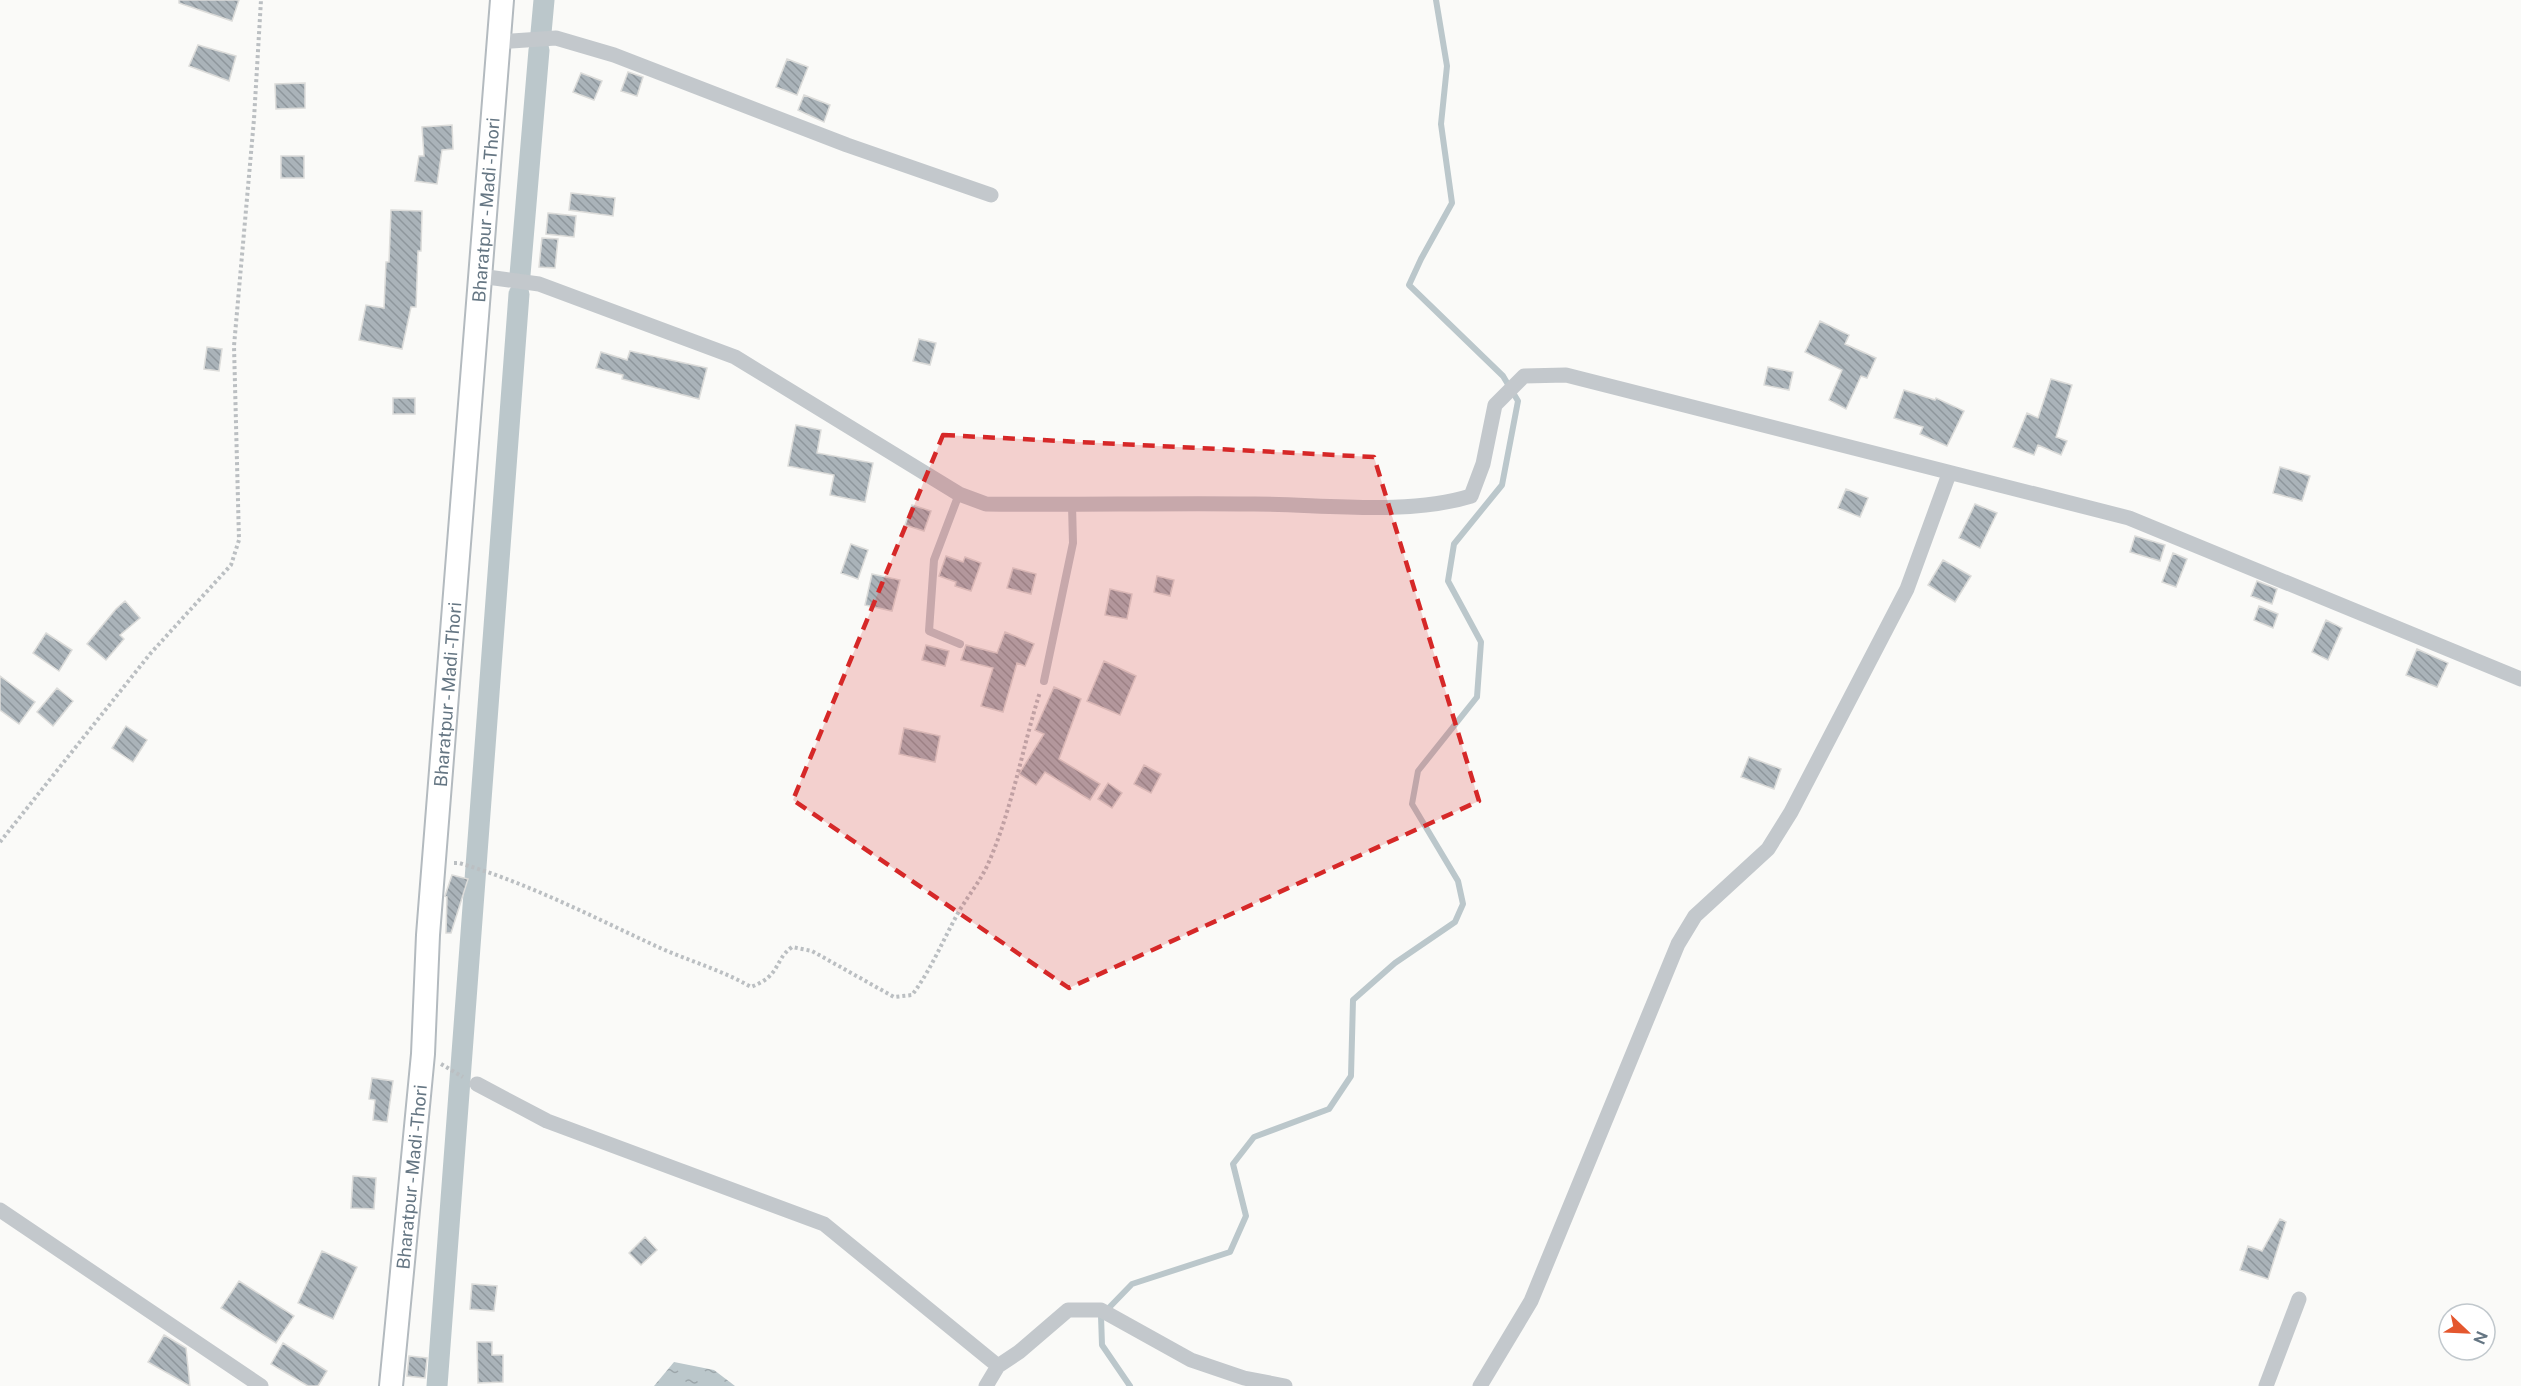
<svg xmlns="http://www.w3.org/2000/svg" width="2521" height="1386" font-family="'Public Sans',sans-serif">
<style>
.water{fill:url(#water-ripples)}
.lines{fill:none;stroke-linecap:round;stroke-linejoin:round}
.stream{stroke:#bbc7cb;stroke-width:6}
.canal{stroke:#bbc7cb;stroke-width:21}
.building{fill:url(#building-back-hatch);stroke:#dcdcda;stroke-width:1.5}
.secondary-casing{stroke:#b3babf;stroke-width:26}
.path{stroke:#bbbfc2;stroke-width:4;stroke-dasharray:3 3;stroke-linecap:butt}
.lane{stroke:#c3c8cc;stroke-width:8}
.street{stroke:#c3c8cc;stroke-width:15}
.secondary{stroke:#fff;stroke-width:22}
.marked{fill:#d62828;fill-opacity:0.2;stroke:#d62828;stroke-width:4.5;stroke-dasharray:12 8;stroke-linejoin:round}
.labels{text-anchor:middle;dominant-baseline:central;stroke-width:6;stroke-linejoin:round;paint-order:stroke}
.street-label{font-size:18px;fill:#657683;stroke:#fff}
</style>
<defs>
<pattern id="water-ripples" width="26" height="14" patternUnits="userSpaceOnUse" patternTransform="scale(1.5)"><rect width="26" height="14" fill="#bbc7cb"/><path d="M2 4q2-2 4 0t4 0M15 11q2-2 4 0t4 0" fill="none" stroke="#9ca6aa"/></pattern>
<pattern id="building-back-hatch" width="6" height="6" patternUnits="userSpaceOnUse" patternTransform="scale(1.5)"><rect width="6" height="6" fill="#aab3b9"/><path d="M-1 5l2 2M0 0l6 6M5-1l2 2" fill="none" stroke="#8e969c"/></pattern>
</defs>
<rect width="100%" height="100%" fill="#fafaf8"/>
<path class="water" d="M674,1362L714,1370L735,1386H654Z"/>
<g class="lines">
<path class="stream" d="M1130,1386L1102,1345L1101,1316L1132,1284L1230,1252L1246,1216L1233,1164L1254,1137L1329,1109L1351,1076L1353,1000L1395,963L1455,922L1463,904L1458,881L1412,804L1418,771L1477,697L1481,642L1448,581L1454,544L1502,485L1518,401L1503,376L1409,285L1421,259L1452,203L1441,124L1447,66L1436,0"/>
<path class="canal" d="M541,33L544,0
M520,275L539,50
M437,1386L519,294"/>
</g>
<path class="building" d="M179,0H239L232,21L179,3Z
M198,45L236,56L229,81L189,66Z
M787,59L808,67L797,95L776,87Z
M628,72L643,77L637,96L621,91Z
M581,73L602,81L594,100L573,92Z
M305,83V108L276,109L275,84Z
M804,95L830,105L824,122L798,110Z
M452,125L453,149L442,150L437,184L415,181L419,156H424L422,127Z
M281,156H304V178H281Z
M571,193L615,198L613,216L569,210Z
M391,210L422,211L421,251H418L416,307H411L402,349L359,340L366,305L384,308L386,262H389Z
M548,213L576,216L574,237L546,234Z
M542,238L558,239L555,268L539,267Z
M1820,321L1849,335L1845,344L1876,358L1867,378L1861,376L1846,409L1829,400L1842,370L1805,352Z
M919,339L936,343L930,365L913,361Z
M207,347L222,349L219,371L204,369Z
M630,351L707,368L699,399L622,379L623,375L596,368L601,352L627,360Z
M1768,367L1793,372L1789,390L1764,385Z
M2051,379L2072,385L2056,437L2067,441L2061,455L2038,445L2034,455L2013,447L2027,413L2038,418Z
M1904,390L1935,400L1936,398L1964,411L1947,446L1920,434L1923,427L1894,418Z
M393,398H415V414H393Z
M796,425L821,430L817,453L873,463L865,502L830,495L834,475L788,466Z
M2280,467L2310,476L2302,501L2273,493Z
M1846,489L1868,498L1860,517L1838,508Z
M1975,504L1997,513L1980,548L1959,538Z
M912,505L931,511L924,531L905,525Z
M2135,536L2165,545L2160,561L2130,552Z
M851,544L868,550L858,579L841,573Z
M2173,553L2187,559L2176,587L2162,582Z
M946,556L963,562L965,557L981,563L971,591L955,586L956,582L939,576Z
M1943,560L1971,576L1955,602L1928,585Z
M1013,568L1036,574L1031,594L1007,588Z
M872,574L900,580L892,611L865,605Z
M1157,576L1174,580L1170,596L1154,592Z
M2257,581L2277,589L2272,604L2251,596Z
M1110,589L1132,594L1127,619L1105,615Z
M125,601L140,618L120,635L124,639L106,660L87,644L116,609Z
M2259,606L2278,614L2273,628L2254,620Z
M2326,620L2342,628L2328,660L2312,652Z
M1005,632L1034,644L1025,666L1017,663L1003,712L981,706L993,668L961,660L966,645L997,653Z
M46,633L72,650L59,671L33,653Z
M926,645L949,651L945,666L922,660Z
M2417,649L2448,663L2437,687L2406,675Z
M1104,661L1136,676L1120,715L1087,701Z
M0,676L35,702L19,724L0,710Z
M1054,687L1081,699L1059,759L1100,784L1090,800L1045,772L1036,785L1019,774L1044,734L1035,730Z
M57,688L73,701L53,726L37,712Z
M126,726L147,740L133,762L112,748Z
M904,728L940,736L935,762L899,754Z
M1749,757L1781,769L1774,789L1741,777Z
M1144,765L1161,774L1151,793L1134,784Z
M1108,783L1122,793L1112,808L1098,799Z
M452,875L468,879L451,933H446L447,897L445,896Z
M372,1078L393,1081L387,1122L373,1120L375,1100L369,1099Z
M353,1176L376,1178L374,1209L351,1208Z
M2280,1219L2286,1222L2268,1279L2240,1270L2248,1246L2262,1251Z
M645,1237L657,1250L641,1265L629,1253Z
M322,1251L357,1267L333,1319L298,1303Z
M239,1281L294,1316L276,1343L221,1308Z
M472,1284L497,1286L494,1311L470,1309Z
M164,1335L186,1348L190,1386L148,1362Z
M477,1342H492V1355H503V1382L478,1383Z
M283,1343L327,1371L318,1386H308L271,1364Z
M409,1356L427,1358L425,1378L407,1376Z"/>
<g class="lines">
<g class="secondary-casing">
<g id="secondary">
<path id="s1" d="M391,1386L423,1054L428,935L502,0"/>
</g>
</g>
<path class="path" d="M0,842L150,654L231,565L239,540L234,346L254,119L261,0
M454,863H459C528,883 593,917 658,947C689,961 722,970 751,987C782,975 773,961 792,947L812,951L894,997L912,995C931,970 942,942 957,915C966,898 980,882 988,864C1012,810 1022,749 1040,692
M441,1064L463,1077"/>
<path class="lane" d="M959,494L934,560L929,631L960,644
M1044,681L1073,543L1072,505"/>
<path class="street" d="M498,42L556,38L614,55L847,145L991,195
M480,276L539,284L735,357L959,494L986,504C1075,505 1165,503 1254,504C1321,504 1407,516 1471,496L1483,464L1495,405L1524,376L1566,375L2129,518L2521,679
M477,1084L547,1121L824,1224L998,1366L986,1386
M0,1210L261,1386
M998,1366L1019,1352L1068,1310H1101L1191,1360L1244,1378L1285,1386
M1480,1386L1531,1301L1678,944L1695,916L1768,849L1791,812L1907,589L1949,474
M2266,1386L2299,1299"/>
<use href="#secondary" class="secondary"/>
</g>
<path class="marked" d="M943,435L1374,457L1479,801L1069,988L793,800Z"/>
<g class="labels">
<g class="street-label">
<text stroke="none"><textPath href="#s1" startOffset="1180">Bharatpur - Madi -Thori</textPath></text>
<text stroke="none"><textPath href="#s1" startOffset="694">Bharatpur - Madi -Thori</textPath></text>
<text stroke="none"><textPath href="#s1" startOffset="210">Bharatpur - Madi -Thori</textPath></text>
</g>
</g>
<g transform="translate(2467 1332) rotate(113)"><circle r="28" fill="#ffffff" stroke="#c1c8cd" stroke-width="1.5"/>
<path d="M0-4.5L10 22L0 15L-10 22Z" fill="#e4572e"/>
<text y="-9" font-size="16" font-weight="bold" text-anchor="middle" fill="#657683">N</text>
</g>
</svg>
